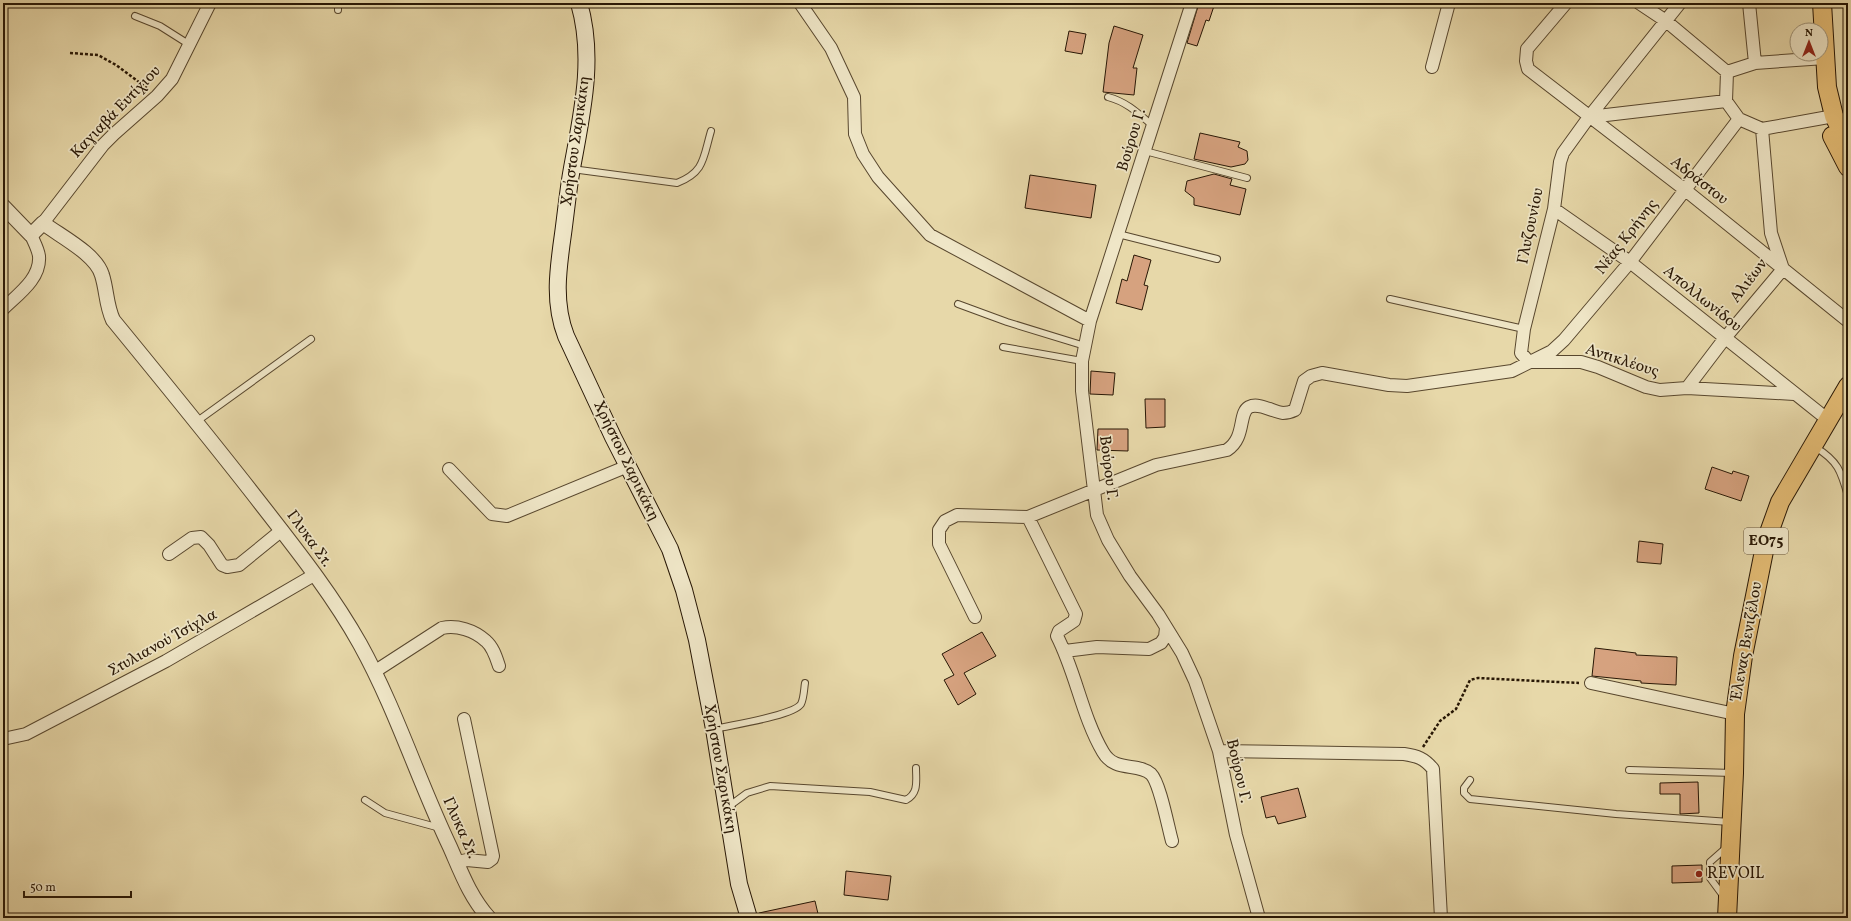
<svg xmlns="http://www.w3.org/2000/svg" width="1851" height="921" font-family="Vollkorn,serif">
<style>
.building{fill:#d6a27f;stroke:#281705}
.lines{fill:none;stroke-linecap:round;stroke-linejoin:round}
.service-casing{stroke:#58472e;stroke-width:8}
.minor-casing{stroke:#58472e;stroke-width:14}
.tertiary-casing{stroke:#58472e;stroke-width:16}
.secondary-casing{stroke:#281705;stroke-width:18}
.primary-casing{stroke:#281705;stroke-width:20}
.path{stroke:#281705;stroke-width:2.5;stroke-dasharray:3 2;stroke-linecap:butt}
.service{stroke:#efe6c7;stroke-width:6}
.minor{stroke:#efe6c7;stroke-width:12}
.tertiary{stroke:#efe6c7;stroke-width:14}
.secondary{stroke:#efe6c7;stroke-width:16}
.primary{stroke:#e4bc74;stroke-width:18}
.poi-dot{fill:#8f2418;stroke:#efe6c7;stroke-width:1.5}
.labels{text-anchor:middle;dominant-baseline:central;stroke-width:3.5;stroke-linejoin:round;paint-order:stroke}
.shield{fill:#efe6c7;stroke:#64553f;stroke-width:1}
.shield-label{font-size:15px;font-weight:bold;fill:#281705}
.street-label{font-size:16px;fill:#281705;stroke:#efe6c7}
.poi-label{font-size:16px;fill:#281705;stroke:#efe6c7;text-anchor:start}
</style>
<rect width="100%" height="100%" fill="#e7d8a9"/>
<filter id="stains"><feTurbulence type="fractalNoise" baseFrequency=".005" numOctaves="4"/><feColorMatrix values="0 0 0 0 .2 0 0 0 0 .09 0 0 0 0 .02 0 0 0 .5 -.17"/></filter>
<radialGradient id="worn" r=".72"><stop offset=".6" stop-color="#630" stop-opacity="0"/><stop offset="1" stop-color="#630" stop-opacity=".3"/></radialGradient>
<path class="building" d="M1199,3H1215L1209,21L1206,20L1197,46L1187,43Z
M1114,26L1143,35L1133,68H1137L1134,95L1103,92L1109,43Z
M1069,31L1086,34L1082,54L1065,51Z
M1200,133L1240,142L1238,147L1247,151L1248,160L1245,164L1231,167L1194,159Z
M1214,174L1232,179L1230,185L1246,189L1240,215L1194,205V198L1185,191L1187,181Z
M1030,175L1096,185L1091,218L1025,208Z
M1134,255L1151,260L1144,285L1148,286L1142,310L1116,303L1122,279L1127,281Z
M1091,371L1115,373L1113,395L1090,394Z
M1145,399H1165V427L1146,428Z
M1098,429H1128V451L1097,450Z
M1712,467L1732,474L1733,471L1749,476L1741,501L1705,489Z
M1639,541L1663,544L1661,564L1637,562Z
M982,632L996,656L964,673L976,694L958,705L944,680L954,675L942,654Z
M1595,648L1636,653V655L1677,657L1676,685L1641,683V681L1592,676Z
M1698,782L1699,813L1680,814V794H1660V783Z
M1298,788L1306,817L1278,824L1275,816L1266,818L1261,797Z
M1702,865V882L1672,883V866Z
M846,871L891,876L888,900L844,895Z
M815,901L819,918H760L759,913Z"/>
<g class="lines">
<g class="service-casing">
<path id="service" d="M338,3V10
M135,16L160,26L190,45
M1108,97C1127,102 1138,113 1153,126
M1145,151L1247,178
M572,169L677,183C705,172 703,158 711,131
M1118,234L1217,259
M1390,299L1524,329
M958,304L1007,322L1085,346
M1003,347L1082,361
M196,422L311,339
M1815,447C1838,461 1841,471 1848,496
M715,729C731,725 793,716 801,704C804,698 804,689 805,683
M1629,770L1733,773
M1470,780L1464,788V793L1470,799L1616,814L1730,822
M365,800L385,813L440,828
M728,807L747,793L770,786L870,792L906,800C919,793 916,781 916,768
M1724,897L1710,878V862L1727,847"/>
</g>
<g class="minor-casing">
<path id="minor" d="M800,3L831,48L854,97L855,134L863,154L878,177L930,235L1090,321
M1192,3L1090,321L1082,361V391L1097,515L1108,540L1130,576L1158,614L1182,653L1195,681L1219,751L1236,835L1259,918
M1566,3L1527,49L1526,61L1528,69L1684,189L1848,321
M1639,3L1666,21L1727,72L1726,101L1739,119L1762,129L1834,116
M1680,3L1589,117L1563,153L1560,162L1554,209L1524,329L1521,353L1529,362H1581L1598,367L1646,387L1660,390L1687,388L1794,394
M1749,3L1755,63
M1432,67L1449,3
M1727,72L1755,63L1825,58
M1589,117L1726,101
M1554,209L1630,262L1827,419
M43,223L103,145L114,134L157,96L172,79L210,3
M3,309C17,295 41,279 39,256C38,249 34,242 31,235
M1687,388L1725,338L1783,269L1771,233L1762,129
M449,469L492,514L507,516L628,466
M1028,517L1076,614L1074,621L1059,631L1057,636C1076,673 1082,716 1103,752C1115,773 1138,762 1151,774C1160,783 1168,827 1172,841
M169,554L192,538L201,537L209,545L222,565L227,567L239,565L282,530
M975,617L939,544V530L945,521L957,515L1028,517L1156,465L1227,450C1246,438 1238,413 1249,407C1259,402 1273,412 1283,413C1287,413 1291,412 1295,410L1304,381L1311,376L1322,373L1389,385L1407,386L1512,371L1552,351L1564,340L1630,262L1739,119
M1065,651L1097,647L1149,649L1161,643L1165,637L1166,628
M374,672L442,628C457,625 474,630 486,641C493,647 496,657 499,666
M1591,683L1735,714
M3,739L26,734L166,661L314,575
M1219,751L1404,754C1417,756 1424,758 1433,769L1441,918
M457,862L467,860L488,862L492,859L493,856L464,719"/>
</g>
<g class="tertiary-casing">
<path id="tertiary" d="M3,206L31,235L43,223C60,236 96,254 102,275C107,291 106,305 113,320C163,381 213,442 261,504C296,549 332,594 360,644C396,709 418,780 450,847C461,872 470,897 489,918"/>
</g>
<g class="secondary-casing">
<path id="secondary" d="M579,3C595,58 582,113 572,168C568,190 566,212 563,234C558,269 553,303 566,336L613,437L670,549L684,590L697,640L714,729L739,884L749,918"/>
</g>
<g class="primary-casing">
<path id="primary" d="M1822,3L1827,87L1834,116L1848,145
M1832,136L1848,167
M1727,918L1734,773L1735,714L1743,656L1766,541L1780,502L1848,386"/>
</g>
<path class="path" d="M70,53L98,55L116,65L147,88
M1423,747L1440,721L1456,709L1470,680L1478,678L1579,683"/>
<use href="#service" class="service"/>
<use href="#minor" class="minor"/>
<use href="#tertiary" class="tertiary"/>
<use href="#secondary" class="secondary"/>
<use href="#primary" class="primary"/>
</g>
<circle class="poi-dot" cx="1699" cy="874" r="4"/>
<g class="labels">
<rect class="shield" x="1744" y="528" width="44" height="26" rx="3"/>
<g class="shield-label">
<text x="1766" y="541">ΕΟ75</text>
</g>
<g class="street-label">
<text transform="translate(116 112) rotate(-46)">Καγιαβά Ευτίχιου</text>
<text transform="translate(1132 140) rotate(-73)">Βούρου Γ.</text>
<text transform="translate(576 141) rotate(-82)">Χρήστου Σαρικάκη</text>
<text transform="translate(1699 181) rotate(38)">Αδράστου</text>
<text transform="translate(1531 226) rotate(-78)">Γλυζουνίου</text>
<text transform="translate(1627 237) rotate(-52)">Νέας Κρήνης</text>
<text transform="translate(1749 281) rotate(-53)">Αλιέων</text>
<text transform="translate(1702 299) rotate(39)">Απολλωνίδου</text>
<text transform="translate(1622 361) rotate(18)">Αντικλέους</text>
<text transform="translate(626 461) rotate(64)">Χρήστου Σαρικάκη</text>
<text transform="translate(1108 468) rotate(83)">Βούρου Γ.</text>
<text transform="translate(309 539) rotate(54)">Γλυκα Στ.</text>
<text transform="translate(1747 641) rotate(-80)">Έλενας Βενιζέλου</text>
<text transform="translate(163 643) rotate(-29)">Στυλιανού Τσίχλα</text>
<text transform="translate(720 769) rotate(80)">Χρήστου Σαρικάκη</text>
<text transform="translate(1238 771) rotate(77)">Βούρου Γ.</text>
<text transform="translate(460 828) rotate(66)">Γλυκα Στ.</text>
</g>
<g class="poi-label">
<text x="1707" y="874">REVOIL</text>
</g>
</g>
<rect width="1851" height="921" fill="none" stroke="#e7d8a9" stroke-width="16"/>
<rect x="4" y="4" width="1843" height="913" fill="none" stroke="#281705" stroke-width="2"/>
<rect x="8" y="8" width="1835" height="905" fill="none" stroke="#281705"/>
<g transform="translate(1809 42)"><circle r="19" fill="#efe6c7" stroke="#9f9379"/>
<path d="M0-3L7 15L0 10L-7 15Z" fill="#8f2418"/>
<text y="-6" font-size="11" font-weight="bold" text-anchor="middle" fill="#281705">N</text>
</g>
<path d="M24 891v6h107v-6" fill="none" stroke="#281705" stroke-width="2"/>
<text x="30" y="891" font-size="12" fill="#281705" stroke="#efe6c7" stroke-width="3" paint-order="stroke">50 m</text>
<rect width="100%" height="100%" filter="url(#stains)"/>
<rect width="100%" height="100%" fill="url(#worn)"/>
</svg>
